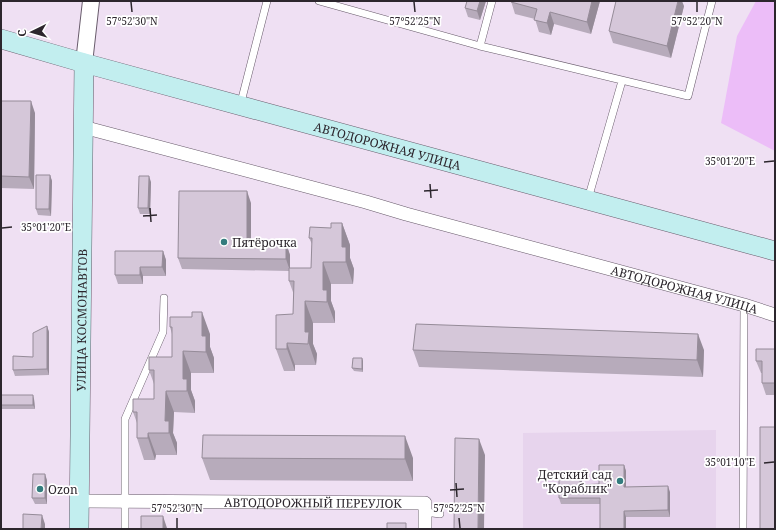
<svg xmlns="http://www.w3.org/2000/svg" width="776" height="530" font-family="'Noto Serif',serif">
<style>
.built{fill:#e7d4ed}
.green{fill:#ecbdf8}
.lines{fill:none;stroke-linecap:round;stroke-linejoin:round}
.service-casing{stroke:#675a6a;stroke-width:8}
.minor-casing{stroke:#675a6a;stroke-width:14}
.tertiary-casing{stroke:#675a6a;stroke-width:18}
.secondary-casing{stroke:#675a6a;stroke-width:20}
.service{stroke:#fff;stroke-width:7}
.minor{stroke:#fff;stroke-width:13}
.tertiary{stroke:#fff;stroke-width:16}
.secondary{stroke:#c2eeef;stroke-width:19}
.wall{fill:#b7abbb}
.shaded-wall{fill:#958b98}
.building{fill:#d5c7d9;stroke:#958b98}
.ticks{fill:none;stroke:#2c262d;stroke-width:1.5}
.poi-dot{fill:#337c7e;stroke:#fff;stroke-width:1.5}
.labels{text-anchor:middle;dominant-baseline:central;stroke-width:3.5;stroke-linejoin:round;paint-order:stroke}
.street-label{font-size:12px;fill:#2c262d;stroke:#fff}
.poi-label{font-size:12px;fill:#2c262d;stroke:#fff;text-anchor:start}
.ticks-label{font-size:10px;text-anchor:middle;fill:#2c262d;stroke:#fff;stroke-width:3.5;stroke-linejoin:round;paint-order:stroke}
</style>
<rect width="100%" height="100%" fill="#efe0f3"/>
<path class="built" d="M716,430V529H523V433Z
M226,528H373V529H225Z"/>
<path class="green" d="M756,1H775V151L721,123L737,36Z"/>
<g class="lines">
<g class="service-casing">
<path id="service" d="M319,1L480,46L688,96L712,1
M480,46L492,1
M240,106L267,1
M588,199L622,81
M425,512L440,514
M125,529V419L163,332L164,298
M743,529L744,305"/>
</g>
<g class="minor-casing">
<g id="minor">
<path id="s1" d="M83,127L366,202L406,214L744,305L775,315"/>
<path id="s2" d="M79,501L425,503V529"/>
</g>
</g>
<g class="tertiary-casing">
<path id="tertiary" d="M84,63L91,1"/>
</g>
<g class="secondary-casing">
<g id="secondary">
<path id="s3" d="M1,39L84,63L775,251"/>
<path id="s4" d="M79,529L84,63"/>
</g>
</g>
<use href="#service" class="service"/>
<use href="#minor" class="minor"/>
<use href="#tertiary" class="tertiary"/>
<use href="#secondary" class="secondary"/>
</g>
<path class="wall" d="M467,1H486L480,20L468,17L465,8Z
M511,1H600L591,34L554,24L551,35L539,32L535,19L515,14Z
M684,6L671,58L613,43L609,31Z
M1,101L35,113L34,189L1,188Z
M50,175L52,181L51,216L38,215L36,209Z
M151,182L150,214H140L138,208Z
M251,203V242L286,243L290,255V268H311L312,244L309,238L342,223L350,245V258L354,269L353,284H331V301L335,312V323H313V344L317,354L316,365H295V371H284L276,349L293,314L294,295L289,281V271L182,269L178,258Z
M163,251L166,260V276H143V284H118L115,275Z
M170,317L210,334V347L214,358V373H191V390L195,401V413L174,412L173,433L177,443V455H156L155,460H144L137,438V423L133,412L154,399V384L149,370L172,357V334L170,327Z
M47,326L49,332V375L15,376L13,370L33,357Z
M775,349V395H766L762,383V373H761L756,361Z
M413,350H704L703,377L419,367Z
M362,358L363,361V372L354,371L352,368Z
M1,395L34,399L35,409H1Z
M202,458H413V481L210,480Z
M624,465L626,471V487L670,492V517H626L600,529V504H561L559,498L580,475L582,481V485L599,484Z
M47,480V504H35L32,498Z"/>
<path class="shaded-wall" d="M480,1H486L480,20L477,11Z
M592,1H600L591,34L587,22Z
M678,1H682L684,6L671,58L667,46Z
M550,12L554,24L551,35L547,23Z
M31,101L35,113L34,189L29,177Z
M50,175L52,181L51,216L49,209Z
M149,176L151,182L150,214L148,208Z
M247,191L251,203V254L247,242Z
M342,223L350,245V258L354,269L353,284L346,262L342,247Z
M286,243L290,255V271L286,259Z
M163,251L166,260V276L162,267Z
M323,262L331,284V301L335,312V323L323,290Z
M140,267L143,276V284L140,275Z
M305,301L313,323V344L317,354L316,365L305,332Z
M202,312L210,334V347L214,358V373L206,352L202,336Z
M47,326L49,332V375L47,369Z
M698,334L704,350L703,377L697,360Z
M287,343L295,365V371L287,349Z
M183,351L191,373V390L195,401V413L183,379Z
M362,358L363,361V372L362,369Z
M166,391L174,412L173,433L177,443V455L165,421Z
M33,395L34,399L35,409L33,405Z
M148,433L156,455L155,460L148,438Z
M405,436L413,458V481L405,459Z
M479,439L485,455L484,529H478Z
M624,465L626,471V493L624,487Z
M45,474L47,480V504L45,498Z
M580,475L582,481V491L580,485Z
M668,486L670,492V517L668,510Z
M624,511L626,517V529H624Z
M42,515L45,524V529H41Z
M163,516L167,528L168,529H163Z"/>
<path class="building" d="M467,1H480L477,11L465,8Z
M511,1H592L587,22L550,12L547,23L534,20L537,9L511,2Z
M616,1H678L667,46L609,31Z
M1,101H31L29,177L1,176Z
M36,175H50L49,209H36Z
M139,176H149L148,208H138Z
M179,191H247V242L286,243V259L178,258Z
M331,223H342V247H346V262H323V290H327V302L305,301V332H309L308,344L287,343V349H276V315L293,314L294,281H289V268H311L312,238H309L310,227L331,228Z
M115,251H163L162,267H140V275H115Z
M192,312H202V336H206V352L183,351V379H187V391H166L165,421H169V433H148V438H137V412H133V399H154V370H149V357H172V327H170V317H192Z
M416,324L698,334L697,360L413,350Z
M47,326V369L13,370V356L33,357V333Z
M756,349H775V383H762V361H756Z
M353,358H362V369L352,368Z
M1,395H33V405H1Z
M760,427H775V529H760Z
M203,435L405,436V459L202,458Z
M455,438L479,439L478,529H454Z
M599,465H624V487L668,486V510L624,511V529H574H600V498H559V475H580V485L599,484Z
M33,474H45V498H32Z
M23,514L42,515L41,529H23Z
M141,516H163V529H141Z
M387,523H406V529H387Z"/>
<path class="ticks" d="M131,2L132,12M414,2L415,12M697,2V12M764,162L774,161M430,184L431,198M424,191L438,190M150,208L151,222M143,216L157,215M2,228L12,227M764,463L774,462M456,483L457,497M450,490L464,489M177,518V528M459,518L460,528"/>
<g class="poi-dot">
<circle cx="224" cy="242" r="4"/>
<circle cx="620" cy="481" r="4"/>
<circle cx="40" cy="489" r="4"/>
</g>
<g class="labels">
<g class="street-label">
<text stroke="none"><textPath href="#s3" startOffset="401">АВТОДОРОЖНАЯ УЛИЦА</textPath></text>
<text stroke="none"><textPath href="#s1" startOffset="623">АВТОДОРОЖНАЯ УЛИЦА</textPath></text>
<text stroke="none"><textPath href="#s4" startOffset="209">УЛИЦА КОСМОНАВТОВ</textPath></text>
<text stroke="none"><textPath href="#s2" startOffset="234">АВТОДОРОЖНЫЙ ПЕРЕУЛОК</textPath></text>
</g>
<g class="poi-label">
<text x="232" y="242">Пятёрочка</text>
<text x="612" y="474" text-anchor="end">Детский сад<tspan x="612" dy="14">"Кораблик"</tspan></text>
<text x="48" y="489">Ozon</text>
</g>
</g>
<g class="ticks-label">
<text x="132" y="25">57°52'30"N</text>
<text x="415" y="25">57°52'25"N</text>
<text x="697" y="25">57°52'20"N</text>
<text x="730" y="165">35°01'20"E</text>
<text x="46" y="231">35°01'20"E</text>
<text x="730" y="466">35°01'10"E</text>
<text x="177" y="512">57°52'30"N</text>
<text x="459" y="512">57°52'25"N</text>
</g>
<rect width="776" height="530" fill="none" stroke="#2c262d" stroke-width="4"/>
<g transform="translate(32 32) rotate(265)" stroke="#ffffff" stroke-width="3" paint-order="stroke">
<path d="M0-3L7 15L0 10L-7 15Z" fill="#2c262d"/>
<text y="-6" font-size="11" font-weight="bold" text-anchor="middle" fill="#2c262d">С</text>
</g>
</svg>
